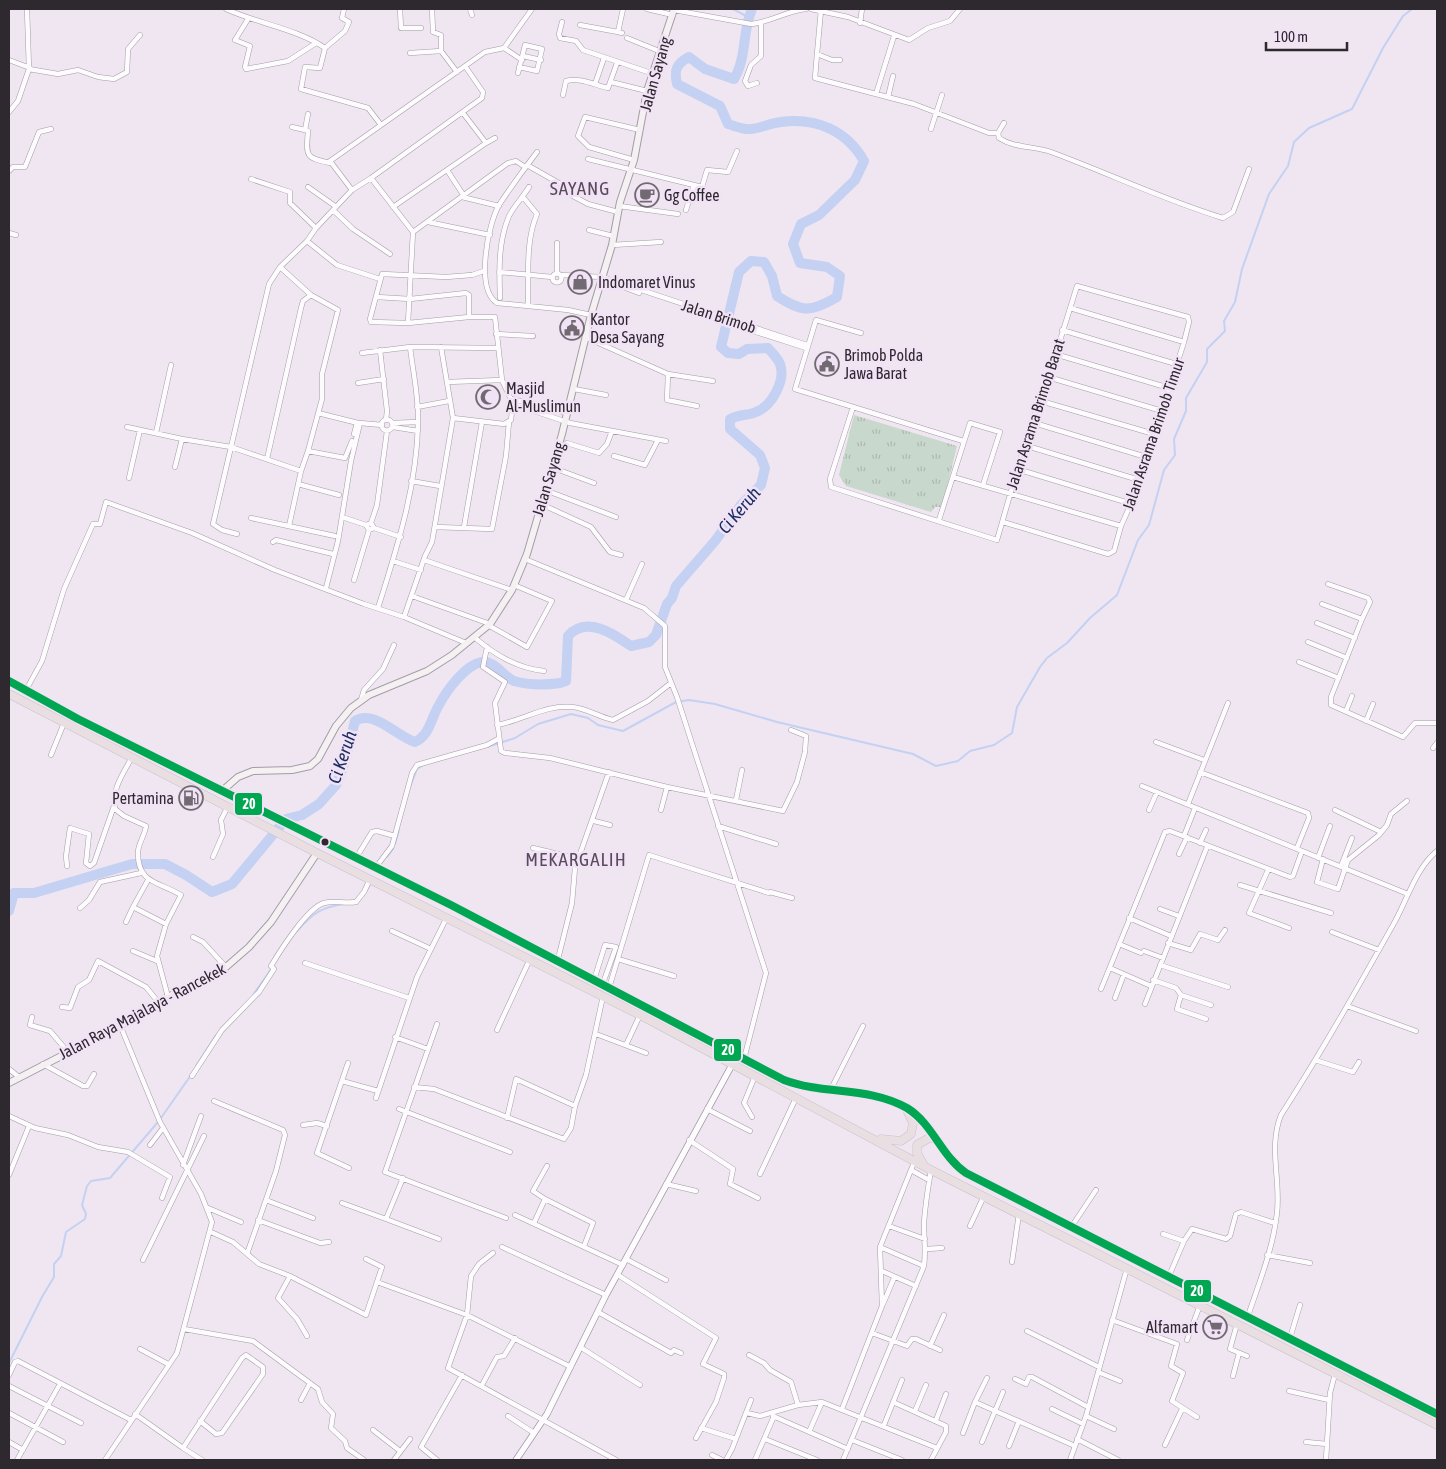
<svg xmlns="http://www.w3.org/2000/svg" width="1446" height="1469" font-family="'Asap Condensed',sans-serif">
<style>
.grass{fill:url(#grass-tufts)}
.lines{fill:none;stroke-linecap:round;stroke-linejoin:round}
.stream{stroke:#c4d1f2;stroke-width:2}
.river{stroke:#c4d1f2;stroke-width:10}
.minor-casing{stroke:#a39da5;stroke-width:5.5}
.tertiary-casing{stroke:#a39da5;stroke-width:7}
.secondary-casing{stroke:#a39da5;stroke-width:8}
.trunk-casing{stroke:#c8c3c9;stroke-width:9}
.minor{stroke:#fdfbfd;stroke-width:4.5}
.tertiary{stroke:#fdfbfd;stroke-width:5.5}
.secondary{stroke:#f5f1f3;stroke-width:6}
.trunk{stroke:#e9dee1;stroke-width:8}
.bus-1-casing{stroke:#f2e2f5;stroke-width:11}
.bus-1{stroke:#00a651;stroke-width:8}
.bus-dot{fill:#2e282f;stroke:#f2e2f5;stroke-width:2}
.labels{text-anchor:middle;dominant-baseline:central;stroke-width:5;stroke-linejoin:round;paint-order:stroke}
.street-label{font-size:16px;fill:#2e282f;stroke:#f2e2f5}
.poi-label{font-size:16px;fill:#2e282f;stroke:#f2e2f5;text-anchor:start}
.water-label{font-size:18px;font-style:italic;fill:#182f62;stroke:#f2e2f5}
.quarter-label{font-size:19px;letter-spacing:1px;fill:#594b5b;stroke:#f2e2f5}
.line-badge{stroke:#f2e2f5;stroke-width:2}
.badge-label{font-size:14px;text-anchor:middle;font-weight:bold;fill:#fff}
</style>
<defs>
<pattern id="grass-tufts" width="24" height="20" patternUnits="userSpaceOnUse" patternTransform="scale(1.25)"><rect width="24" height="20" fill="#c9d8cc"/><path d="M3 7l-1-3M5 7V3M7 7l1-3M15 17l-1-3M17 17v-4M19 17l1-3" fill="none" stroke="#adb9b0"/></pattern>
</defs>
<rect width="100%" height="100%" fill="#efe6f1"/>
<path class="grass" d="M854,415L957,446L942,507H935L931,512L846,486L839,475Z"/>
<g class="lines">
<path class="stream" d="M733,9L748,17
M487,747L515,738L538,724L571,714L588,718L598,725L623,731L676,702L689,700L715,704L777,722L913,754L936,766L958,761L970,751L994,745L1012,733L1017,707L1040,667L1047,658L1067,643L1090,618L1117,595L1138,540L1149,525L1164,470L1175,455L1174,439L1186,411V398L1207,362V349L1225,331L1224,321L1235,302L1242,269L1269,194L1288,166L1294,142L1309,128L1352,109L1383,48L1403,16L1412,9
M410,787L417,769L425,764
M395,844L399,830
M387,857L393,849
M359,901L372,882
M297,931C313,913 321,907 345,904
M253,995L272,968
M196,1066L216,1035
M161,1118L191,1075
M9,1363L42,1297L54,1277V1264L61,1256L66,1232L85,1219L86,1214L82,1205L87,1186L91,1181L110,1178L158,1122"/>
<path class="river" d="M9,911L14,893H34L132,864H165L186,875L212,892L232,884L286,819L302,815L319,804L336,785L344,764L355,721C374,709 396,736 415,742C430,735 431,718 439,705C447,690 465,665 482,662C494,660 504,677 514,681C528,685 546,685 560,683L566,681L568,636C586,615 614,634 631,646L649,642L656,635L667,604L672,598L676,586L715,541L741,505L761,485L765,468L760,455L730,429V419C739,414 747,416 756,412C772,406 786,380 780,364C777,357 772,353 768,348L747,349L739,354L728,353L721,347L739,272L751,261L764,262L772,276L777,296C802,312 810,313 837,297L840,276L827,267L800,263L793,244L801,224L819,215L855,180L864,161C847,131 816,117 781,122C771,123 761,128 751,129C744,130 735,126 728,124L720,106L677,84C674,70 676,64 689,57L705,69L734,79C747,58 742,31 752,9"/>
<g class="minor-casing">
<path id="minor" d="M226,9C256,23 298,29 325,48
M344,9L342,18L349,22L345,31L325,48L320,68L305,67L301,89L368,108L381,125
M400,9L401,28H421
M432,9L433,32L441,35V51L457,72
M470,9L472,15
M647,9L673,15
M811,9L848,17L909,40L928,28L950,21L960,9
M674,10L751,24C771,22 786,11 806,9
M821,10L817,54L832,60H840
M248,19L235,40L250,46L245,67L246,69L288,61L316,43
M562,22L559,34L560,38L576,41L583,50L651,73
M860,23L862,9
M580,25L618,32
M622,33L618,32L623,9
M627,38L659,51
M504,48L522,60
M410,53L441,51
M817,54L815,78L914,104L989,133H998L999,138C1014,148 1034,146 1051,152C1108,173 1164,200 1223,218L1233,212L1249,169
M523,56L541,60
M9,60L30,68
M465,66L485,52L504,48L532,9
M29,69L58,74L78,70L98,77L114,79L127,72L128,49L140,35
M518,73L525,45L542,49L537,71L519,67
M611,82L647,91
M757,83L748,86L745,81L751,65L761,56V23
M595,84L604,58
M876,94L894,36
M563,95L566,81C580,77 594,85 608,88L617,63
M888,97L893,76
M9,112L18,101L29,69L27,9
M292,127L305,130L308,114
M931,129L942,95
M305,130L308,131C306,156 305,158 330,163
M998,133L1004,123
M486,143L495,138
M537,152C524,169 511,187 499,205C488,224 475,289 497,303L568,310L591,315
M588,159L702,187L707,170L728,172L737,151
M634,160L589,147L578,136L585,117L640,130
M527,165L571,190L573,196L588,204L618,212
M447,170L464,196
M9,171L13,167H25L39,132L51,129
M371,178L352,190L330,161L465,66L483,92L482,98L371,178L413,232
M251,179L290,192V203L316,228
M308,187L335,206
M462,197L499,206
M523,197L537,214C525,242 529,275 528,305
M619,206L678,214
M393,207L486,143L463,113
M333,210L353,229L390,254
M686,210L694,185
M428,222L490,235
M589,230L613,236
M9,233L16,235
M307,241L337,265L380,279
M557,243V273
M612,245L661,242
M280,267L311,295L338,310L322,374V399L308,451L301,471
M499,272L552,277
M552.5 278a4.5 4.5 0 1 1 9 0a4.5 4.5 0 1 1-9 0Z
M560,275L602,277L807,345
M599,278L639,293
M377,297L410,299L466,293L469,295V317
M500,298C499,271 498,242 509,216C514,206 523,197 529,187
M1070,308L1184,342
M708,316L731,324
M408,323L413,232L508,163L516,161L525,167
M1062,330L1176,364
M753,331L806,348
M861,333L816,320L795,389L963,441
M496,334L533,336
M585,337L668,374L667,400L697,406
M380,350L387,411L386,420
M362,353L410,347L497,348
M1055,354L1169,388
M668,374L713,381
M1048,377L1162,411
M447,382L502,380
M358,383L384,379
M574,389L606,395
M512,399L567,413
M1041,401L1154,434
M513,404L570,423L666,441
M417,407L449,401
M853,407L830,479L831,487L997,540L1031,422L1043,395L1077,286L1188,317L1189,322L1184,342L1137,490L1121,526L1114,551L1108,554L1003,522
M318,413L358,423
M453,418L504,424L511,420L513,404L502,380L495,317H469L408,323L371,322L370,319L382,274L446,277L472,275L484,271
M381.5 425a5.5 5.5 0 1 1 11 0a5.5 5.5 0 1 1-11 0Z
M1031,422L1146,457
M392,423L418,422
M127,427L182,439
M393,427L418,431
M156,433L171,365
M354,434L357,423
M567,443L599,453L607,444L612,431
M1024,445L1139,480
M308,451L345,458L352,441
M614,456L645,465L658,440
M267,459L301,308L303,301L311,295
M175,467L182,439L231,447L213,524L222,530L237,534
M551,467L594,483
M1017,469L1132,504
M953,477L1121,526
M129,478L140,430
M411,481L440,486
M298,484L339,495
M545,490L616,517
M541,504L591,527L610,552L621,555
M342,517L366,525
M251,518L335,536
M939,520L970,423L1000,432L983,485
M371,523L377,505L387,431
M289,526L301,471L231,447L269,284L280,267L307,241L316,228L352,190
M435,527L492,529L506,456L509,422
M464,527L482,422
M374,528L401,537
M273,542L276,540L333,554
M525,559L644,608L665,626V667L677,697L766,973L744,1059
M424,560L512,590
M393,561L421,570
M354,580L369,530L366,525L371,523L374,528L369,530
M1328,584L1368,598L1370,602L1362,619
M326,588L338,541L351,461L360,423L382,425
M412,596L490,624
M626,600L642,564
M1322,604L1362,619L1331,697V705L1403,737L1415,723H1437
M378,608C397,548 417,486 418,423C419,398 413,372 410,347
M404,617L425,556L432,542L453,418L441,347
M1317,623L1355,638
M488,625L527,647L552,601L514,585
M474,637C494,654 516,668 544,671
M1308,642L1347,658
M487,647L483,667L505,682L495,703L501,751L505,753L550,758L667,787L783,811L797,782L805,752L806,736L791,730
M1299,662L1339,678
M26,690L42,661L64,589L93,524H100L106,502L192,533L275,570L364,604L404,617L466,643
M361,700L364,690L383,669L394,645
M1346,711L1352,696
M1366,721L1373,704
M497,725C521,721 547,704 572,707C586,708 599,717 613,720L648,701L671,683
M1156,742L1204,760
M1433,748L1437,743
M51,755L64,723
M132,757C123,774 111,790 115,809L124,816L146,826C145,835 138,844 138,852C137,884 160,882 181,895L166,924L157,956L168,997
M1200,772L1308,813L1309,818L1297,848
M1142,786L1408,894
M736,800L742,770
M1188,804L1228,703
M661,810L667,787
M1149,810L1157,792
M1335,810L1381,832
M594,821L610,825
M718,826L776,844
M1184,836L1195,808
M1200,843L1206,830
M533,848L579,859
M1179,854L1187,837
M213,857L223,834L221,820L228,806
M356,858L372,832L377,831L395,836
M1318,858L1330,826
M1323,859L1317,882L1338,889L1348,860L1379,835L1387,825L1391,814L1407,801
M67,866L66,856L70,828L89,834L86,863L90,866L94,863L114,806
M1341,866L1352,838
M376,867L392,846L412,773L417,765L487,745L498,739
M1268,870L1249,913L1289,928
M148,880L133,907L166,924
M1240,885L1331,913
M80,908L89,900L100,882L141,873
M1160,909L1179,916
M1129,918L1171,936
M126,922L133,907
M392,931L431,949
M1332,932L1379,950
M193,937L203,942L226,967
M1168,943L1191,950L1200,934L1218,940L1225,930
M1119,944L1141,953
M133,951L157,961
M1144,951L1163,958
M618,959L674,976
M305,963L409,998
M557,963L572,903L575,868L609,772
M1160,965L1228,987
M1110,968L1151,986
M594,980L605,945L616,947L602,986
M1153,980L1176,988L1181,995L1177,1009L1206,1019
M609,988L649,855L769,893L770,892L792,898
M1101,989L1165,832L1170,831L1290,877L1293,876L1302,851
M1181,995L1211,1005
M1115,998L1124,974
M1145,1004L1207,847
M1347,1006L1416,1031
M62,1007L70,1008L78,987L89,980L98,961L146,987L159,1003
M32,1017L30,1025L50,1031L68,1052
M437,1024L385,1172L506,1218
M497,1030L530,959
M596,1034L646,1053
M395,1037L428,1049
M626,1045L640,1015
M1315,1060L1353,1072L1359,1062
M348,1063L317,1153L349,1168
M43,1064L83,1086H87L94,1074
M9,1069L19,1077
M192,1076L222,1030L259,992L274,969L271,966C280,951 307,908 324,903C334,900 346,904 356,902L364,892L370,879
M342,1081L378,1091
M414,1087L434,1089L564,1139L571,1128L575,1106L586,1075L603,996
M831,1089L863,1026
M376,1098L417,977L447,917
M214,1101L283,1130L285,1135L276,1171L247,1254
M399,1109L510,1152
M707,1109L750,1131
M9,1116L35,1128L68,1135L98,1147L128,1152L170,1177L162,1198
M752,1117L744,1103L755,1076
M507,1118L516,1079L575,1106
M303,1125L317,1123L327,1126
M689,1140L733,1169L730,1184L758,1198
M150,1145L163,1128
M183,1165L201,1116
M547,1166L533,1191L545,1199L593,1223L584,1246
M911,1170L929,1180
M760,1174L796,1098
M9,1175L29,1126
M666,1184L696,1191
M266,1200L313,1218
M342,1203L386,1219L403,1178
M208,1208L241,1222
M515,1215L623,1265
M386,1219L439,1239
M258,1220L320,1243L329,1242
M534,1223L545,1199
M889,1226L925,1239
M970,1226L984,1196
M1072,1226L1096,1190
M211,1232L233,1242L259,1264L290,1276
M1163,1234L1184,1241
M502,1247L606,1295
M880,1247L924,1266
M927,1249L942,1248
M493,1253L479,1264L471,1276L467,1315L448,1368L616,1460
M1267,1255L1310,1263
M626,1259L666,1280
M143,1260L204,1136
M1012,1262L1019,1214
M882,1271L916,1286
M618,1275L716,1338L703,1364L724,1374V1378L716,1402L696,1438
M1169,1276L1184,1241L1192,1229L1226,1239L1230,1236L1236,1214L1241,1212L1275,1223
M377,1282L467,1315L571,1367
M883,1304L894,1278
M598,1312L671,1353L674,1350L681,1353
M1248,1316C1259,1283 1273,1249 1277,1213C1281,1180 1268,1147 1281,1115C1321,1053 1357,989 1393,925C1407,901 1415,869 1437,851
M1112,1320L1177,1344L1171,1366L1183,1373L1172,1401L1197,1417
M1237,1324L1230,1349L1247,1356
M184,1329L253,1341L318,1389L322,1402L333,1414L331,1428L345,1441L347,1448L364,1460
M1027,1331L1099,1367
M872,1333L907,1346L912,1339H916L940,1350
M307,1336L297,1319L278,1298L290,1276L366,1315L382,1267L366,1259
M1290,1338L1300,1305
M1187,1340L1200,1305
M930,1346L944,1315
M580,1347L640,1385
M140,1349L168,1364
M749,1355L764,1363L770,1370L791,1382L798,1405
M1098,1372L1120,1381
M9,1375L15,1362L18,1361L131,1420
M1233,1376L1239,1353
M1015,1379L1026,1384L1029,1377H1032L1088,1407
M482,1385L497,1357L504,1356L515,1338
M9,1386L81,1423
M1289,1391L1329,1400
M301,1400L310,1383
M893,1402L946,1426V1432L931,1460
M975,1402L987,1378
M842,1409L882,1306L880,1247L915,1160
M1052,1409L1083,1424
M915,1411L926,1385
M9,1413L63,1442
M747,1413L760,1416L798,1405L822,1402L937,1448
M135,1414L183,1448L242,1358L246,1355L263,1367V1374L222,1433L216,1434L200,1421
M508,1416L534,1433
M773,1416L848,1449
M1086,1416L1114,1429
M936,1420L946,1394
M884,1425L902,1380
M701,1428L736,1439
M373,1430L400,1451
M809,1432L822,1402
M963,1433L975,1402L1075,1446
M765,1439L817,1460
M1077,1439L1118,1460
M852,1440L902,1460
M9,1442L23,1450
M982,1442L1003,1392
M1306,1442L1327,1444
M1165,1445L1182,1409
M1009,1446L1019,1421
M183,1448L202,1460
M712,1455L722,1460
M17,1460L60,1384
M105,1460L177,1353L212,1222L201,1194L160,1122L120,1025
M394,1460L410,1439
M437,1460L421,1447L462,1375
M726,1460L732,1449L751,1400
M755,1460L774,1416
M843,1460L924,1266C926,1252 924,1239 924,1224C925,1205 928,1188 931,1170
M1070,1460L1086,1416L1127,1268
M1326,1460L1330,1393L1335,1374"/>
</g>
<g class="tertiary-casing">
<path id="tertiary" d="M516,1460L547,1414L606,1295L733,1063"/>
</g>
<g class="secondary-casing">
<path id="secondary" d="M222,791L238,777L253,771L292,770L310,766L318,759L336,726L351,708L369,695L427,671L452,655L490,624L512,590L527,554L562,434L591,315L612,245L620,202L634,160L647,91L674,9
M9,1083L133,1019L168,997L226,967L249,947L271,922L317,853"/>
</g>
<g class="trunk-casing">
<path id="trunk" d="M9,681L78,719L451,905L784,1080C824,1095 868,1086 907,1108C933,1124 941,1156 966,1173L1437,1414
M9,694L317,853L640,1015L931,1170L1437,1425
M881,1139L901,1141L911,1134L913,1123L906,1108
M923,1164L917,1153V1145L929,1138L935,1139"/>
</g>
<use href="#minor" class="minor"/>
<use href="#tertiary" class="tertiary"/>
<use href="#secondary" class="secondary"/>
<use href="#trunk" class="trunk"/>
<g class="bus-1-casing">
<path id="bus-1" d="M9,681L78,719L451,905L784,1080C824,1095 868,1086 907,1108C933,1124 941,1156 966,1173L1437,1414"/>
</g>
<use href="#bus-1" class="bus-1"/>
</g>
<defs>
<g id="cafe-ring" transform="scale(1.25)"><circle r="9.5" fill="#f2e2f5" stroke="#726a73" stroke-width="1.5"/><path d="M-5.5-4.5H6V0H3Q3 3.5 0 3.5H-2.5Q-5.5 3.5-5.5 0ZM3-3.2v2h1.7v-2ZM-6 4.5H4V6H-6Z" fill="#726a73"/></g>
<g id="shop-ring" transform="scale(1.25)"><circle r="9.5" fill="#f2e2f5" stroke="#726a73" stroke-width="1.5"/><path d="M-5-2.5h2.3a2.7 3.5 0 0 1 5.4 0H5L5.5 6h-11ZM-1.5-2.5h3a1.5 2.3 0 0 0-3 0Z" fill="#726a73"/></g>
<g id="civic-ring" transform="scale(1.25)"><circle r="9.5" fill="#f2e2f5" stroke="#726a73" stroke-width="1.5"/><path d="M-.6-6.5H3V-4.5H.6V-3L4-1V1h2V6H-6V1h2V-1L-.6-3ZM-1.2 2.5V6h2.4V2.5Z" fill="#726a73"/></g>
<g id="mosque-ring" transform="scale(1.25)"><circle r="9.5" fill="#f2e2f5" stroke="#726a73" stroke-width="1.5"/><path d="M3.5-4.9A6 6 0 1 0 3.5 4.9A5 5 0 1 1 3.5-4.9Z" fill="#726a73"/></g>
<g id="fuel-ring" transform="scale(1.25)"><circle r="9.5" fill="#f2e2f5" stroke="#726a73" stroke-width="1.5"/><path d="M-5.5-6h7V0h2V4h1.3V-2.5L3-4.5l.8-.8L6-3V5H2.5V1h-1V6h-7ZM-4.2-4.7v3.2H.2V-4.7Z" fill="#726a73"/></g>
<g id="supermarket-ring" transform="scale(1.25)"><circle r="9.5" fill="#f2e2f5" stroke="#726a73" stroke-width="1.5"/><path d="M-6-5.5h2.5l.6 2H6L4.5 2H-2.5L-4.4-4H-6ZM-1.5 3.2a1.3 1.3 0 1 0 .1 0ZM3 3.2a1.3 1.3 0 1 0 .1 0Z" fill="#726a73"/></g>
</defs>
<g fill-rule="evenodd">
<use href="#cafe-ring" x="647" y="195"/>
<use href="#shop-ring" x="580" y="282"/>
<use href="#civic-ring" x="572" y="328"/>
<use href="#civic-ring" x="827" y="364"/>
<use href="#mosque-ring" x="488" y="397"/>
<use href="#fuel-ring" x="191" y="798"/>
<use href="#supermarket-ring" x="1215" y="1327"/>
</g>
<circle class="bus-dot" cx="325" cy="842" r="4.5"/>
<g class="labels">
<g class="street-label">
<text transform="translate(655 74) rotate(-74)">Jalan Sayang</text>
<text transform="translate(719 316) rotate(18)">Jalan Brimob</text>
<text transform="translate(1035 414) rotate(-72)">Jalan Asrama Brimob Barat</text>
<text transform="translate(1153 434) rotate(-71)">Jalan Asrama Brimob Timur</text>
<text transform="translate(548 479) rotate(-73)">Jalan Sayang</text>
<text transform="translate(142 1011) rotate(-28)">Jalan Raya Majalaya - Rancekek</text>
</g>
<g class="poi-label">
<text x="664" y="195">Gg Coffee</text>
<text x="598" y="282">Indomaret Vinus</text>
<text x="590" y="319">Kantor<tspan x="590" dy="18">Desa Sayang</tspan></text>
<text x="844" y="355">Brimob Polda<tspan x="844" dy="18">Jawa Barat</tspan></text>
<text x="506" y="388">Masjid<tspan x="506" dy="18">Al-Muslimun</tspan></text>
<text x="174" y="798" text-anchor="end">Pertamina</text>
<text x="1198" y="1327" text-anchor="end">Alfamart</text>
</g>
<g class="water-label">
<text transform="translate(739 510) rotate(-50)">Ci Keruh</text>
<text transform="translate(342 757) rotate(-71)">Ci Keruh</text>
</g>
<g class="quarter-label">
<text x="580" y="188">SAYANG</text>
<text x="576" y="859">MEKARGALIH</text>
</g>
</g>
<g class="line-badge">
<rect x="234" y="792" width="29" height="24" rx="5" fill="#00a651"/>
<rect x="713" y="1038" width="29" height="24" rx="5" fill="#00a651"/>
<rect x="1183" y="1279" width="29" height="24" rx="5" fill="#00a651"/>
</g>
<g class="badge-label">
<text x="249" y="809">20</text>
<text x="728" y="1055">20</text>
<text x="1197" y="1296">20</text>
</g>
<rect width="1446" height="1469" fill="none" stroke="#2e282f" stroke-width="20"/>
<path d="M1266 42v8h81v-8" fill="none" stroke="#2e282f" stroke-width="2.5"/>
<text x="1274" y="42" font-size="15" fill="#2e282f" stroke="#f2e2f5" stroke-width="4" paint-order="stroke">100 m</text>
</svg>
